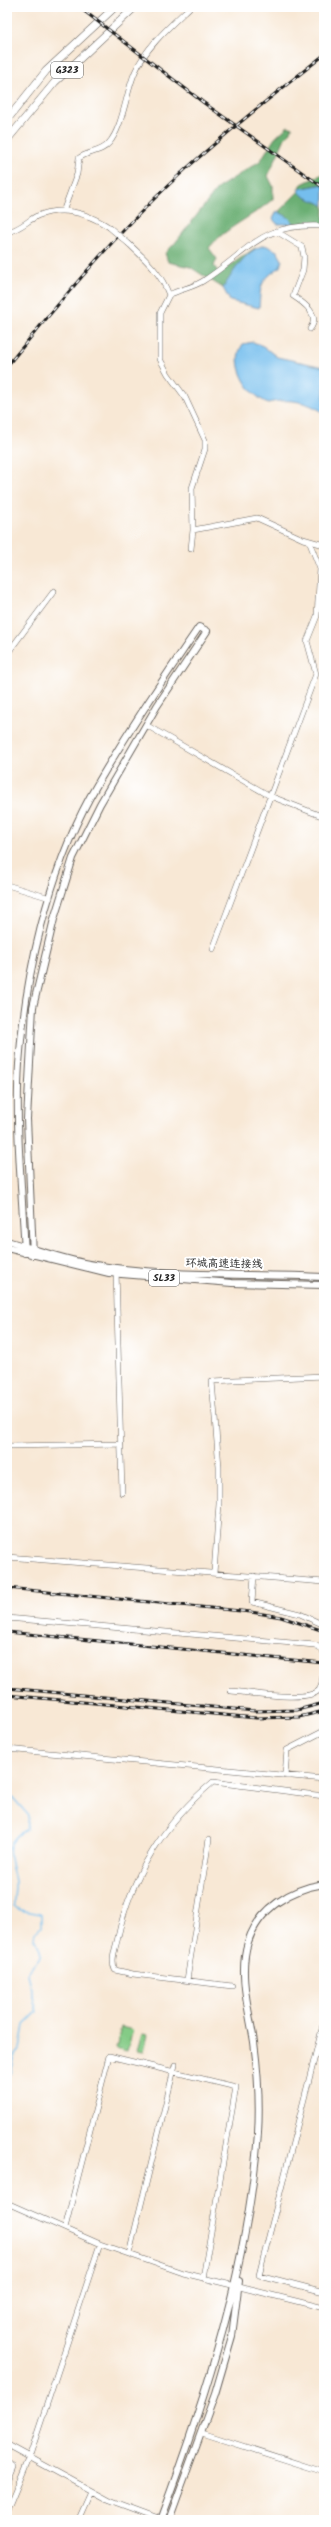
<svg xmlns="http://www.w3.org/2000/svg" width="331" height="2527" font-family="Kalam,'LXGW WenKai TC',sans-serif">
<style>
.green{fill:#84cb86;stroke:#507451}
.forest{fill:#6baf73;stroke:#446648}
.water{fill:#75beed;stroke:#486d84}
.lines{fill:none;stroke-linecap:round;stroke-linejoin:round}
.stream{stroke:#75beed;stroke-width:1.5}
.minor-casing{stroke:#69635d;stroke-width:6}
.major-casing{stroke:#69635d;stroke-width:8}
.highway-casing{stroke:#69635d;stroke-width:8}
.minor{stroke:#fff;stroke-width:5}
.major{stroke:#fff;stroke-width:6}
.highway{stroke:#fff;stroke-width:7}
.rail-casing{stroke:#1c1c1c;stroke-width:3}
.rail{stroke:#fff;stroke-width:1.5;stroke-dasharray:4.5;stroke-linecap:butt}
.minor-bridge-casing{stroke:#69635d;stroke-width:6;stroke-linecap:butt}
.minor-bridge{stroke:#fff;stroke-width:5}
.labels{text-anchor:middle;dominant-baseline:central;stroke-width:4;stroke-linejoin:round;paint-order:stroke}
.shield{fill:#fff;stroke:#606060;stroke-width:1}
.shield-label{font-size:10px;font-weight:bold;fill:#1c1c1c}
.street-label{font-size:11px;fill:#1c1c1c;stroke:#fff}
</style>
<rect width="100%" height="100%" fill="#fff"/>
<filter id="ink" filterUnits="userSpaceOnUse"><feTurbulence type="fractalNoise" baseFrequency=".025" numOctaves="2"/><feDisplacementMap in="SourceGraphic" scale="8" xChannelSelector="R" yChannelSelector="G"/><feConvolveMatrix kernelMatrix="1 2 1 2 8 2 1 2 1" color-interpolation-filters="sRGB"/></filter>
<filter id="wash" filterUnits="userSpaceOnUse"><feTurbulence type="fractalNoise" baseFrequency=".012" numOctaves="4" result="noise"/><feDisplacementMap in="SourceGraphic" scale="16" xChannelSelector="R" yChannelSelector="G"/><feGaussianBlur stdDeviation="0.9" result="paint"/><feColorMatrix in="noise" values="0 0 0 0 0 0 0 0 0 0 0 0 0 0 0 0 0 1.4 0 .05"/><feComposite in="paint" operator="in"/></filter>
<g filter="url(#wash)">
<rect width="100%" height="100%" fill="#f8e8d5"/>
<path class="green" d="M121,2027L133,2030L127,2051L116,2048Z
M142,2034L148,2035L144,2051L137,2050Z"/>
<path class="forest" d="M288,126L293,128L285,138L268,176L273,186V199C254,216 223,229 209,248L217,259L214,266L219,273L255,248L238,265L223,288L190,267L168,262L165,253L175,243L218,188L260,161L275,138Z
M324,173V184L298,189L302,184Z
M299,191C307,199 316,199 324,206V224H295L279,211Z"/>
<path class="water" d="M324,184V206C316,199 302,200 298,189Z
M277,211L288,217L295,224H277L273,219Z
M265,245L277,251L282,260L280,267C259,282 261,284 259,308L230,301L223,288C234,271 245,250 265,245Z
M253,342L263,346L277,357L324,367V413C307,401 288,398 268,403C248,395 229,363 243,344Z"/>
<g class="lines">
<path class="stream" d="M7,1791L29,1816L27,1829C1,1843 10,1857 15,1881C16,1889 13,1898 14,1906L20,1910L41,1914V1927L35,1933L34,1939C49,1958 35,1959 27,1974L37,2012L24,2025L20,2049L15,2055L11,2073L7,2076"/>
</g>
</g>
<g filter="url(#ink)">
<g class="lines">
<g class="minor-casing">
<path id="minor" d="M64,209L77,174L79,158C88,151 101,153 109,143C123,127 126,92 135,72C146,47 170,26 190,7
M276,231L302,247L304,257L303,270L293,296C304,303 321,315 310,329
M7,232C19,230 27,221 37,216C63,205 87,213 109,227
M129,244C146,260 161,273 169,295L160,313V359L168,374L185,397L205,440V449L192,488L193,530L191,549
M169,295C180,289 192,288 203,281C250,251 260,222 324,226
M193,530L257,518L303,539L324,545
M7,654L54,591
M146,725L270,796L324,817
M7,885L50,898
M213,949L316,674L307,641L317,616L320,569L309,541
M116,1270L122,1493
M7,1446L121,1444
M7,1557L324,1582
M214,1573L219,1504V1467L212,1381L324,1376
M254,1576L252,1602L300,1614L324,1625
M7,1618L315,1645L322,1649L324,1653
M231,1691C248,1692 308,1703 319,1690C323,1685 323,1673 324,1666
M7,1749L324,1779
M285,1776L287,1750L324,1731
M187,1980L209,1839
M232,1986L133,1974L115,1970C110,1960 116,1947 118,1937C131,1875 165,1822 213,1782L324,1796
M324,2021L259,2275L324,2292
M7,2203L100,2244L183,2273L324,2308
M65,2228L109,2056L236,2087L203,2278
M129,2254L175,2065
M202,2433L324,2472
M7,2445L110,2501L161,2520
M7,2462L14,2466L7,2483
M7,2511L29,2458L100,2244
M78,2520L91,2491"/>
</g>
<g class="major-casing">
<path id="major" d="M7,1241C34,1249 62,1259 89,1264C167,1278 246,1273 324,1277
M7,1248L109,1273L232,1283L324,1285
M25,1253C22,1191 15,1126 19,1064C25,976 48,874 90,797C123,738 161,682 199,627L207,631L157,706L100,804L73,858L54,919L33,1007L27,1119L33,1255
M160,2520C207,2395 248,2267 258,2133C260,2102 258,2073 254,2042C249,2010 238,1974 248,1942C259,1908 291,1889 324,1884
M169,2520L215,2394L232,2336L239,2281"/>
</g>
<g class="highway-casing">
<path id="highway" d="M7,120L46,71L115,7
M7,140L55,82L135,7"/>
</g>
<use href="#minor" class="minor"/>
<use href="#major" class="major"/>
<use href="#highway" class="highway"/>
<g class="rail-casing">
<path id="rail" d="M79,7L204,103L324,188
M7,366C64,297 121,227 188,167C232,128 278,91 324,55
M7,1588L251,1612L281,1617L324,1631
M7,1632L324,1663
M7,1688L255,1711L297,1710L324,1703
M7,1695L256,1718L299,1717L324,1711"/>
</g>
<use href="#rail" class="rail"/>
<g class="minor-bridge-casing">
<path id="minor-bridge" d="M109,227L129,244"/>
</g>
<use href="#minor-bridge" class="minor-bridge"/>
</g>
</g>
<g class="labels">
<g class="shield">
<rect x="51" y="62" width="32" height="16" rx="3"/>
<rect x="149" y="1270" width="30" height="16" rx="3"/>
</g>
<g class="shield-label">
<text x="67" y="70">G323</text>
<text x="164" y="1278">SL33</text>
</g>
<g class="street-label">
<text transform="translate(224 1264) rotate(1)">环城高速连接线</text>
</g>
</g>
<rect width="331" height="2527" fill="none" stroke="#fff" stroke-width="24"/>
</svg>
